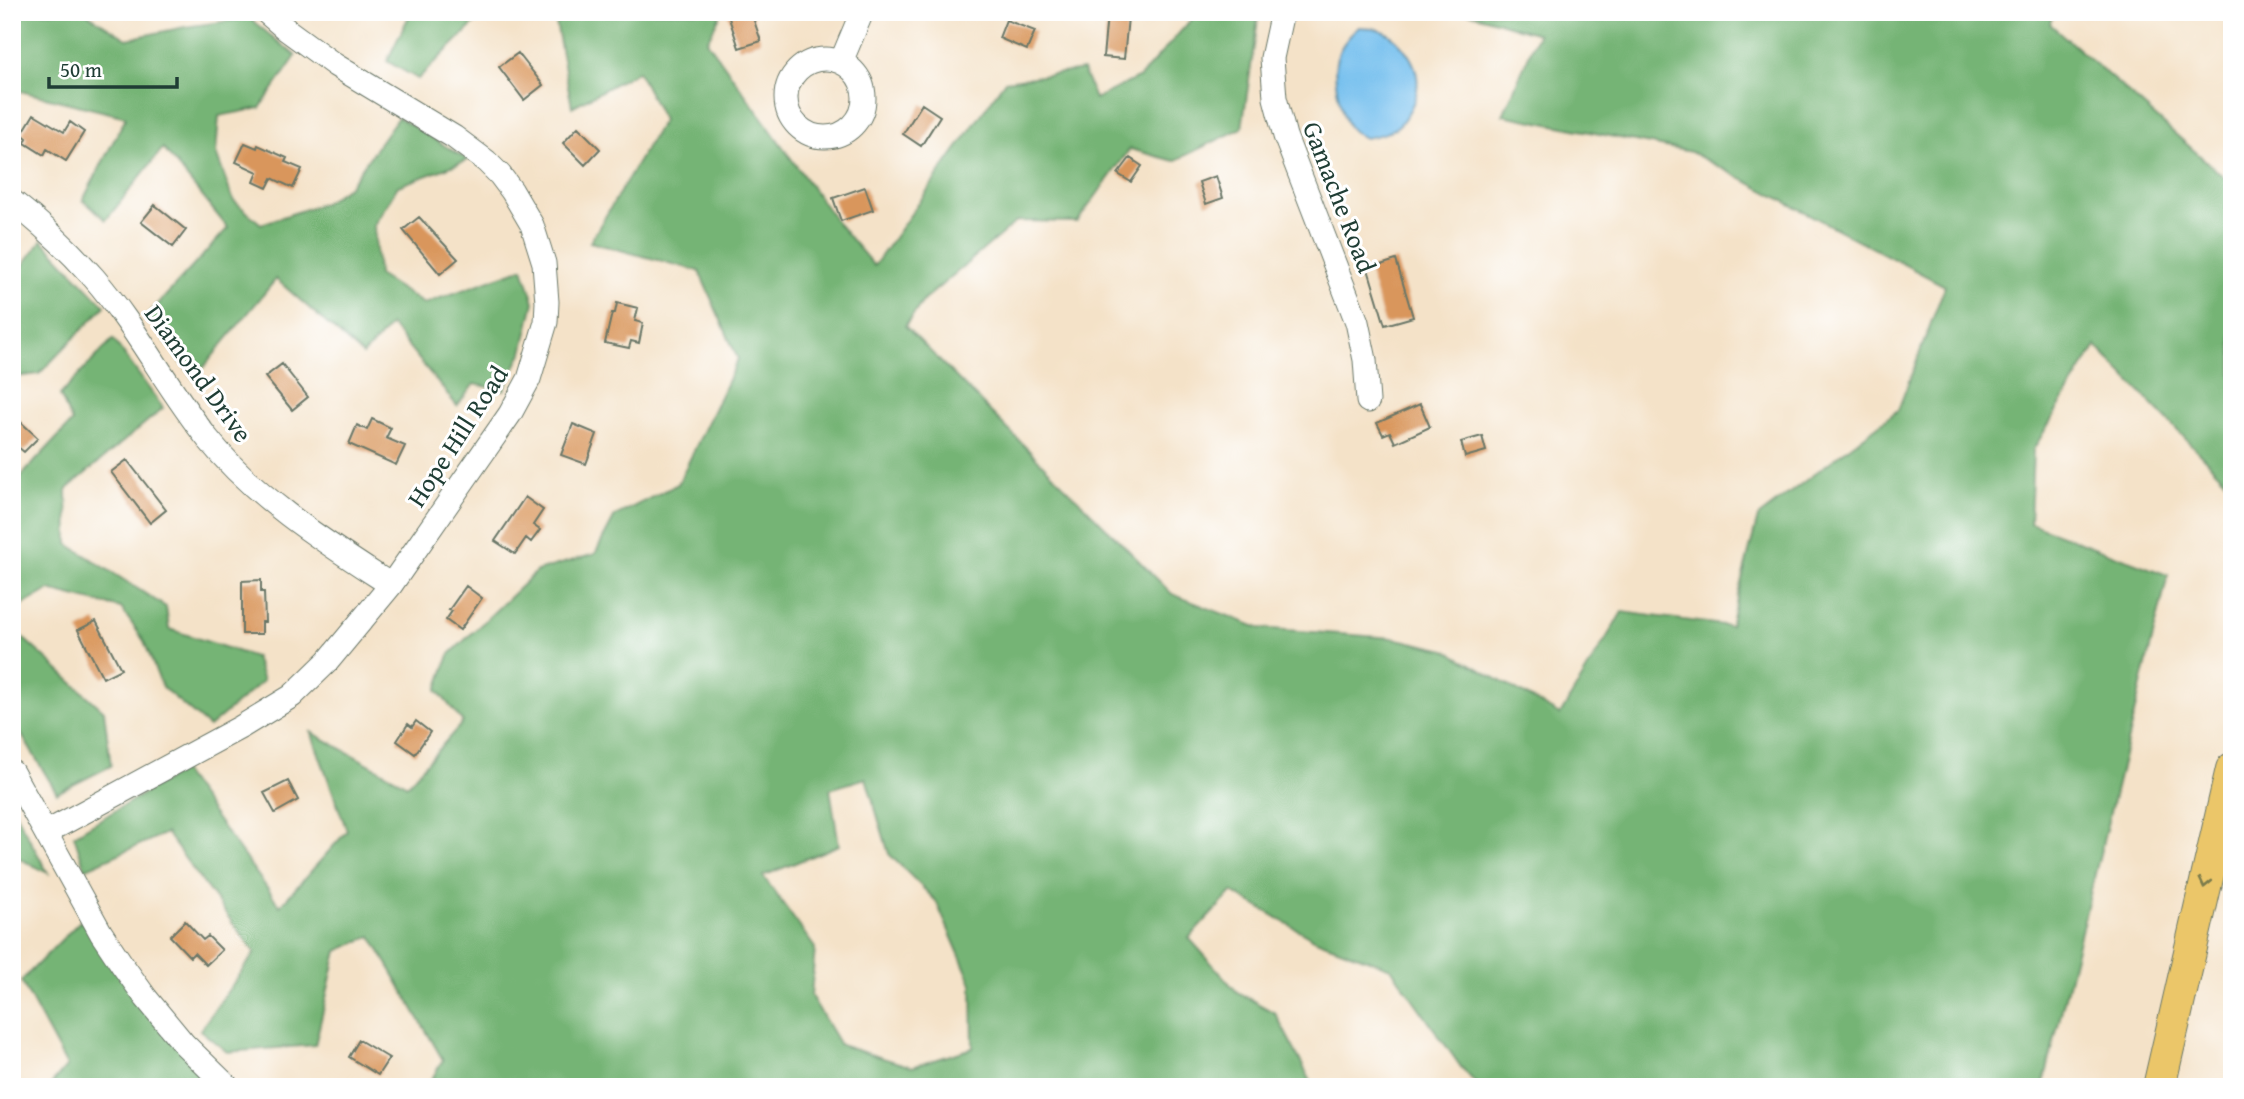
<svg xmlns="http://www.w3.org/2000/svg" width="2244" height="1099" font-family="'Gentium Book Plus',serif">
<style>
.forest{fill:#74b474;stroke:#4a7854;stroke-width:2;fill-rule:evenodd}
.water{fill:#74bfee;stroke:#4a7e91;stroke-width:2}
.building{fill:#d9965c}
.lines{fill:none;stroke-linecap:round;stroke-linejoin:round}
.minor-casing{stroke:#6a7768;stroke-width:25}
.highway-casing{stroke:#6a7768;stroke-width:34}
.minor{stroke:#fff;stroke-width:23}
.highway{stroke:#ebc669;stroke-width:32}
.oneway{stroke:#7b7b4c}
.labels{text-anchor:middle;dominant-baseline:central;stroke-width:6;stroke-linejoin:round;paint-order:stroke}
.street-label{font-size:26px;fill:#1f3d34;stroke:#fff}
</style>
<rect width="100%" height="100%" fill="#fff"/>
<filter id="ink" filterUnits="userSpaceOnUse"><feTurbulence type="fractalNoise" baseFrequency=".0143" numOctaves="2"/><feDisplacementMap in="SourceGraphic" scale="14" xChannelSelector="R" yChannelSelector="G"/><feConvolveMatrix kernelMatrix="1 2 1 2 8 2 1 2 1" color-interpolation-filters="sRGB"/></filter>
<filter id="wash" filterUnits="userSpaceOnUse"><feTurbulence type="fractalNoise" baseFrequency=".00686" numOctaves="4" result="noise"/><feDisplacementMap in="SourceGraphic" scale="28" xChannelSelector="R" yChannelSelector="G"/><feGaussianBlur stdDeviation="1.57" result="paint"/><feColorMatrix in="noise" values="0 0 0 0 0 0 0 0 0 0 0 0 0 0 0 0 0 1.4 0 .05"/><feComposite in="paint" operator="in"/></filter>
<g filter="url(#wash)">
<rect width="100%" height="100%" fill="#f4e2c8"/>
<path class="forest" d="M12,12H84L127,39L185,27L249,18L296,56L260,108L219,116L216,153L233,200L261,224L324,203L349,186L398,117L468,160L398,186L374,225L378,275L424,304L523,268L534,302L522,353L504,390L474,384L457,406L391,325L363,355L276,279L194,379L147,316L228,228L163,148L106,220L83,200L126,117L12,89Z
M411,12H486L418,79L387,61Z
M554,12H722L707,41L838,224L874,266L1005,81L1083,70L1095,99L1140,77L1198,12H1259L1242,128L1174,161L1130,149L1077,222L1017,221L924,300L905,326L1172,594L1259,628L1393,638L1446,650L1560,715L1622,612L1730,626L1758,517L1898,410L1945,286L1691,152L1503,115L1538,34L1466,12H2054L2050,24L2232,184V458L2230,485L2096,346L2033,450L2030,523L2168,575L2043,1087H1479L1461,1067L1391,968L1316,940L1232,892L1189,938L1237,992L1275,1013L1314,1087H427L443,1060L371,936L337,951L315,1045L227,1052L200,1030L255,953L166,833L85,869L74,835L182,771L280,906L347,831L311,732L407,785L463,722L437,690L449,655L537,571L595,554L615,516L678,484L738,359L699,271L590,242L663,120L638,71L572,107ZM866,778L889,854L936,901L972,984L973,1048L912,1067L840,1045L811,996L815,948L763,876L839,845L830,789Z
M42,240L105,306L39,374L16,377L12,381V280Z
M113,339L163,408L67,489L68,544L166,607L169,629L255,657L263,681L209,727L162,687L144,641L121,608L49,590L12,611V486L72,422L60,395Z
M12,628L104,711L111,766L57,793L12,719Z
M12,807L48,873L12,855Z
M80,921L101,933L228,1087H49L67,1066L21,981Z"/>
<path class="water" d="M1359,27C1365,28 1374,27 1380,30C1388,32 1397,40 1402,46C1424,72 1422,97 1400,124C1392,133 1376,136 1365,138C1361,136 1354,133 1351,129C1345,123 1342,111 1340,103C1332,70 1331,51 1359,27Z"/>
<g id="blocks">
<path class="building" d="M727,12H751L761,41L739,48Z
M1107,15L1128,17L1124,59L1103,57Z
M1006,20L1035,31L1027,50L999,38Z
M518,53L543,85L524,100L499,67Z
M922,104L940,116L921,146L903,134Z
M34,114L64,132L70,122L84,132L66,161L47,149L44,155L25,143L27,138L22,134Z
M578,127L600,149L585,165L563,143Z
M245,143L257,148L258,145L287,158L285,162L302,169L293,188L272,178L267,188L254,182L258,172L236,162Z
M1130,158L1142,166L1131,182L1118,174Z
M1216,176L1223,198L1206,204L1199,182Z
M865,187L873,210L841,221L833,198Z
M155,205L186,230L173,247L141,222Z
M419,217L458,259L440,274L403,230Z
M1396,260L1413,317L1385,325L1368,269Z
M617,303L638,308L635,321L643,323L639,343L631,341L629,348L605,343L612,313H615Z
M282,364L308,397L292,410L265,377Z
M1420,404L1430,427L1395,443L1390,432L1383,435L1377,423Z
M12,414L38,438L24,452L12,442Z
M372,419L391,428L386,438L405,446L396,465L349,444L357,425L367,430Z
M573,424L597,434L586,464L561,455Z
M1482,436L1486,451L1465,457L1461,442Z
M127,460L166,510L150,523L111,472Z
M525,497L543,510L533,525L540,530L531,542L526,538L515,554L495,541Z
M261,580V592H264L265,622H262V634H242V581Z
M466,586L482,598L460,630L446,620L452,611L449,610Z
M96,621L121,669L103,678L78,630Z
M416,721L430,732L415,754L397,741L408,724L412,727Z
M288,781L298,800L275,813L264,793Z
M185,921L203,940L208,936L222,950L206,965L194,953L190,957L170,936Z
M359,1040L389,1058L378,1075L349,1057Z"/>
</g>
</g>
<g filter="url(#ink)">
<use href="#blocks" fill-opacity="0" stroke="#6a7768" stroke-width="2"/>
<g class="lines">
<g class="minor-casing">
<path id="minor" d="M1282,12L1272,58L1275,98L1285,136L1357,322L1365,360L1368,401
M786 98a39 39 0 1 1 78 0a39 39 0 1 1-78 0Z
M841,62L862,12
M12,201C42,224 69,250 94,278C137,328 167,388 208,439C256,499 328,544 391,585
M12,772L101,933L123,966L146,998L184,1044L228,1087
M47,832L241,727L292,696L328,661L391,585L510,414L529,379L546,322L547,302L544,263L532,225L512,191L500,175L486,161L454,137L335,65L287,30L266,12"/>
</g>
<g class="highway-casing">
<path id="highway" d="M2159,1087L2232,769"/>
</g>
<use href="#minor" class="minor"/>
<use href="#highway" class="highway"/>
</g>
<defs><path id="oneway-chevron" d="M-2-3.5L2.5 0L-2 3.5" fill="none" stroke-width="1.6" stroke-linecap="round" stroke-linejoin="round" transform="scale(1.75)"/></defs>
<use class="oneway" href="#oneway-chevron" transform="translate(2205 883) rotate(103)"/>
</g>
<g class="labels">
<g class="street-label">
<text transform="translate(1340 197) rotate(69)">Gamache Road</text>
<text transform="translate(199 373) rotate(54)">Diamond Drive</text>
<text transform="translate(457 436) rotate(-57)">Hope Hill Road</text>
</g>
</g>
<rect width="2244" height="1099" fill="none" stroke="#fff" stroke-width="42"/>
<path d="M49 77v10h128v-10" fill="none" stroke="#1f3d34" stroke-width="3.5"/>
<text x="60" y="77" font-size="21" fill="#1f3d34" stroke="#ffffff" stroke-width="5" paint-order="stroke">50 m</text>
</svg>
